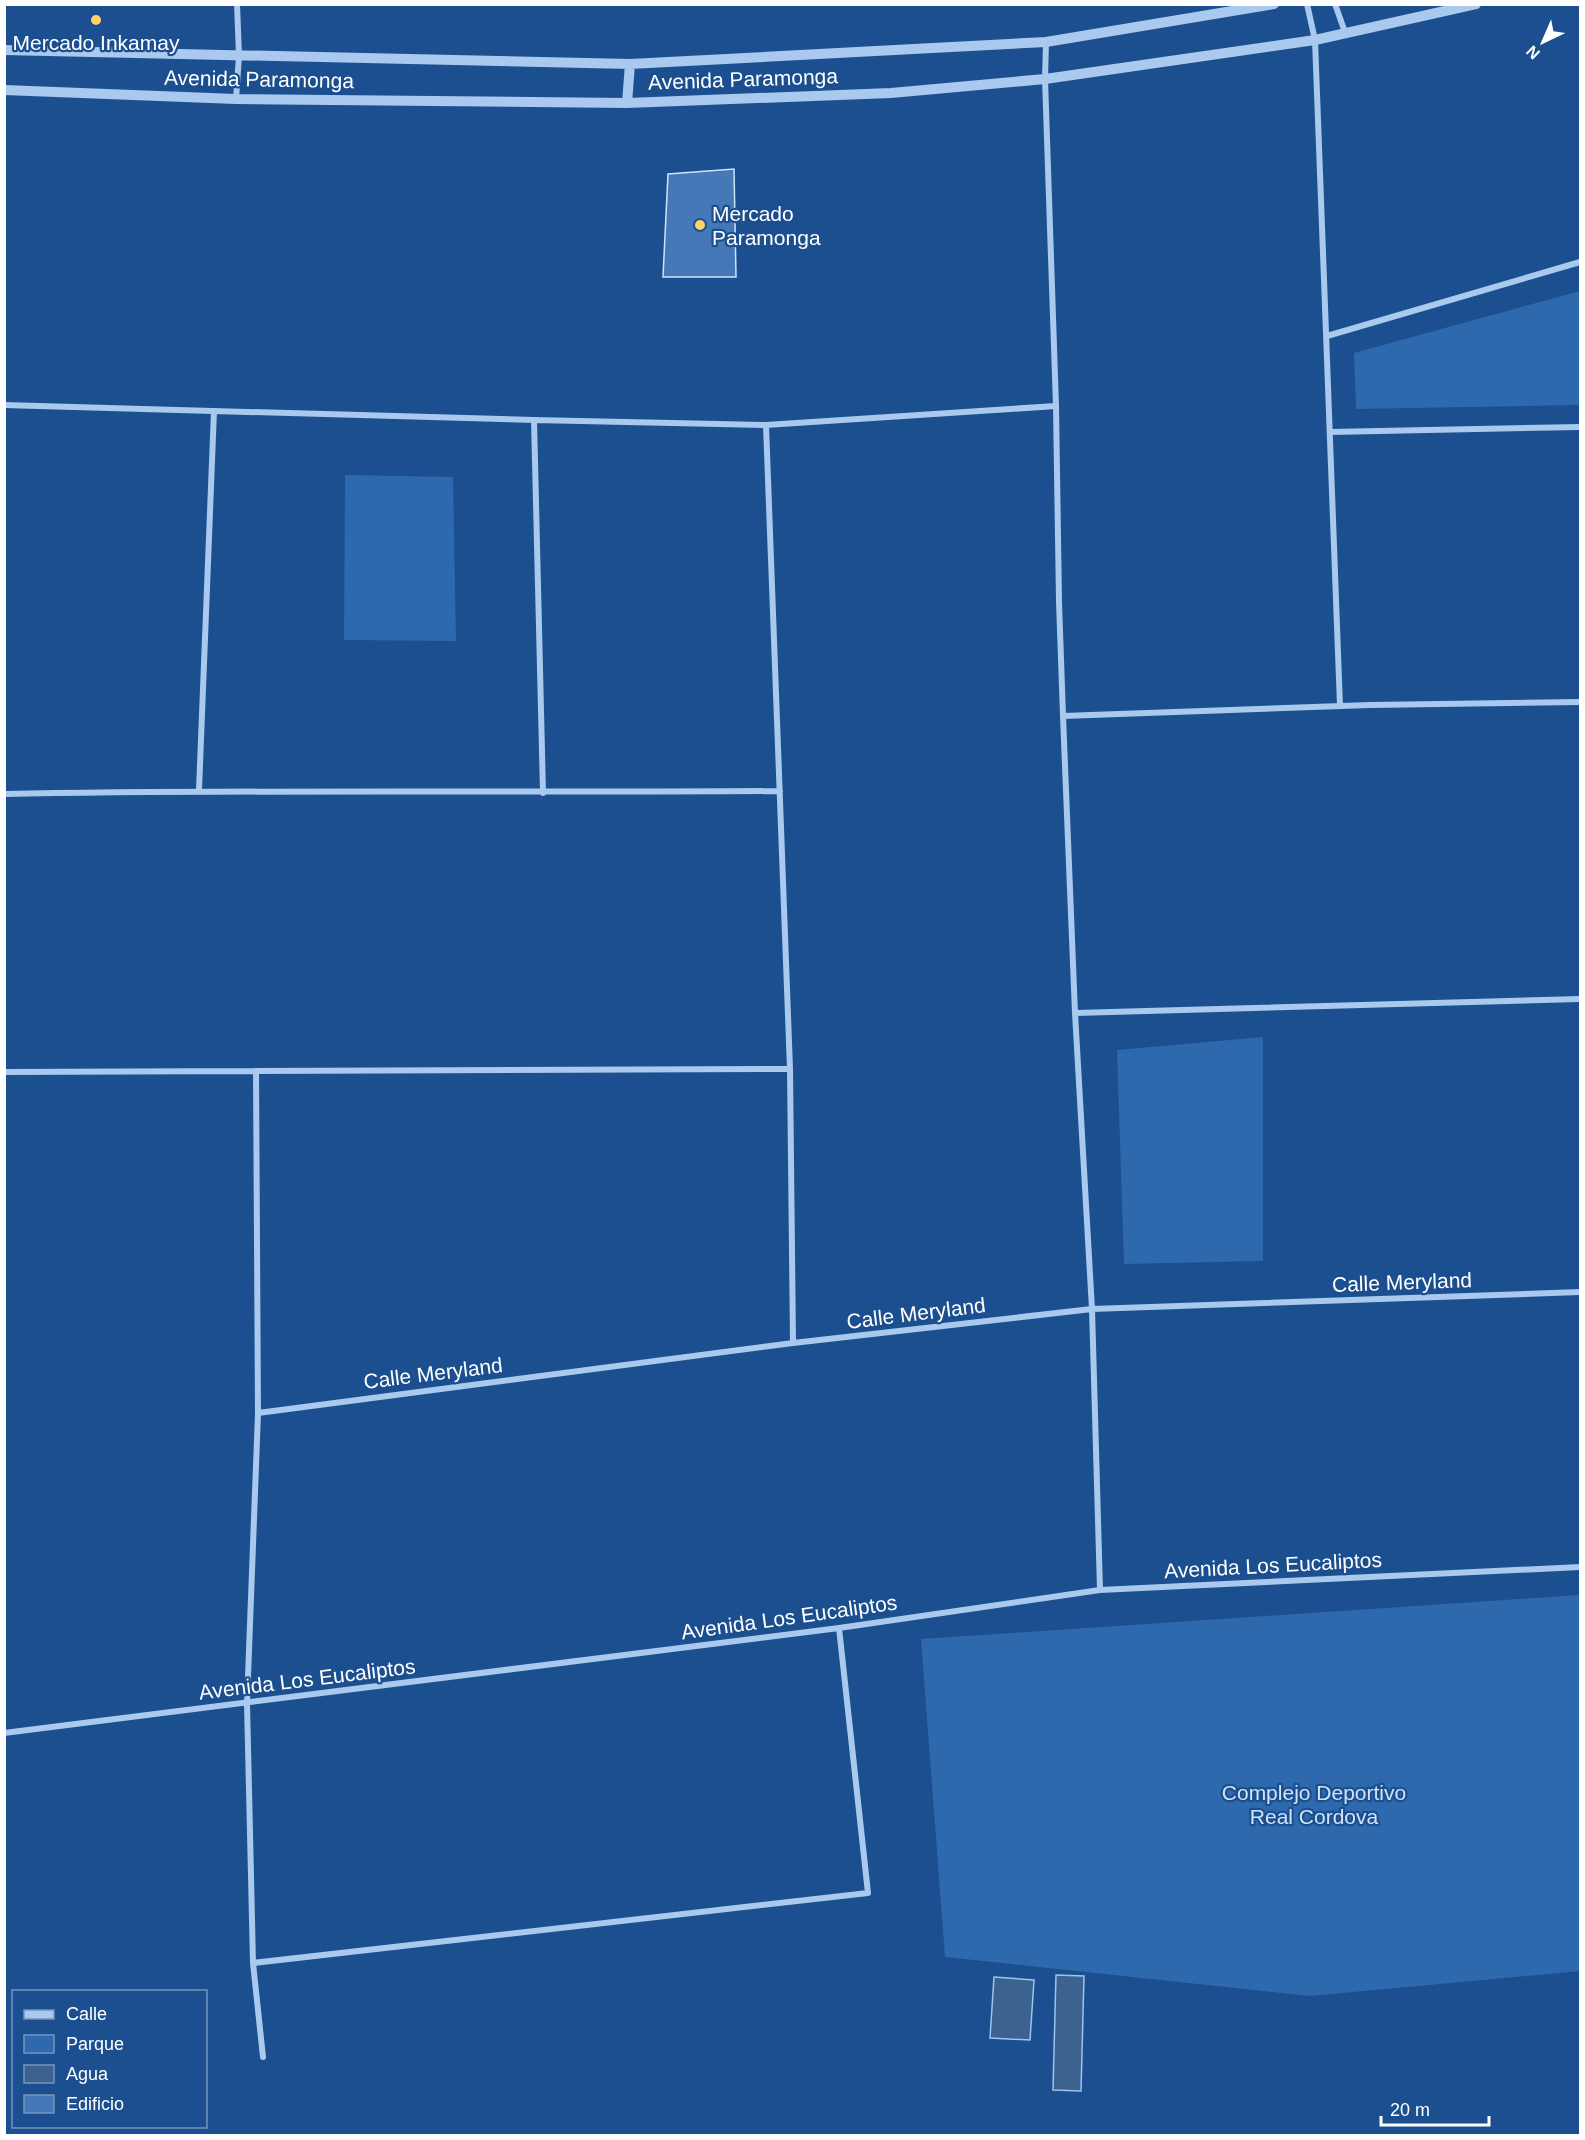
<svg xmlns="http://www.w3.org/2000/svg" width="1585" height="2140" font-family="Helvetica,sans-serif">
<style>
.green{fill:#2e69ad}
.water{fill:#3c6290;stroke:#9cc4f0;stroke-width:1.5}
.building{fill:#4478b7;stroke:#cfe3fa;stroke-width:1.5}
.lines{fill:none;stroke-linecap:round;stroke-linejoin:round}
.minor{stroke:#a9c9ee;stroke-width:6}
.tertiary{stroke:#a9c9ee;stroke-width:10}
.poi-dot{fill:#ffd166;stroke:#1b4f8f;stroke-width:2}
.labels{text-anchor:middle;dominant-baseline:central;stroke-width:4.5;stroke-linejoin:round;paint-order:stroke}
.poi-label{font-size:21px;fill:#fff;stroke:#1b4f8f}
.street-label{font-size:21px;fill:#fff;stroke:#1b4f8f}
.park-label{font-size:21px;fill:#cfe3fa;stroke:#1b4f8f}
</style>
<rect width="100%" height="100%" fill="#1b4f8f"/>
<path class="green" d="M1580,291V405L1356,409L1354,353Z
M345,475L453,477L456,641L344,640Z
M1263,1037V1261L1124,1264L1117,1050Z
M1580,1595V1971L1310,1996L945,1957L921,1639Z"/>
<path class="water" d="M1056,1975L1084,1976L1081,2091L1053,2090Z
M994,1977L1034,1980L1030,2040L990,2038Z"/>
<path class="building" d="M734,169L736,277H663L668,174Z"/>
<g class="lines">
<path class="minor" d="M1307,4L1315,40L1340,706
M1335,4L1346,35
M1046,42L1045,79L1056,406L1059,602L1063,716L1075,1013L1092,1309L1100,1590
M236,99L239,56L237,4
M1327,336L1580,262
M4,405L534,420L766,425L1056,406
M534,420L543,793
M766,425L790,1069L793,1343
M1330,432L1580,427
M1063,716L1370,705L1580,702
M199,790L214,411
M4,794C263,789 522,793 780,791
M1075,1013L1580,999
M256,1071L258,1413L247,1703L253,1963L263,2057
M4,1072L790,1069
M258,1413L793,1343L1092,1309L1580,1292
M4,1733L839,1628L1100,1590L1580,1567
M253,1963L868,1893L839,1628"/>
<path class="tertiary" d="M4,50L630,64L1046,42L1274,4
M4,90L236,99L627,103L891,93L1045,79L1315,40L1476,4
M627,103L630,64"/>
</g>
<g class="poi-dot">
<circle cx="96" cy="20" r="6"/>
<circle cx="700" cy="225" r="6"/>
</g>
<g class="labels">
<g class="poi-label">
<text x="96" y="42">Mercado Inkamay</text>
<text x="712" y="213" text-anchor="start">Mercado<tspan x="712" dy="24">Paramonga</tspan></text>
</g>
<g class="street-label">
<text transform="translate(259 79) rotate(1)">Avenida Paramonga</text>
<text transform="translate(743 79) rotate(-2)">Avenida Paramonga</text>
<text transform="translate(1402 1282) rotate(-2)">Calle Meryland</text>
<text transform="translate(916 1313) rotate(-7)">Calle Meryland</text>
<text transform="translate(433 1373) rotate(-7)">Calle Meryland</text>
<text transform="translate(1273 1565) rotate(-3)">Avenida Los Eucaliptos</text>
<text transform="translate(789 1617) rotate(-8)">Avenida Los Eucaliptos</text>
<text transform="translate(307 1679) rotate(-7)">Avenida Los Eucaliptos</text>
</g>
<g class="park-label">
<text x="1314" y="1792">Complejo Deportivo<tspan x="1314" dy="24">Real Cordova</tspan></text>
</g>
</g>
<rect width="1585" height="2140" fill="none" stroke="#ffffff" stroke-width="12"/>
<rect x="12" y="1990" width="195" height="138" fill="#1b4f8f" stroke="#7695bc" stroke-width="1.5"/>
<rect x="24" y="2010" width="30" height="9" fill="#a9c9ee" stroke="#7695bc" stroke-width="1.5"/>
<text x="66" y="2020" font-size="18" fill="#ffffff">Calle</text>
<rect x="24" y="2035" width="30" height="18" fill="#2e69ad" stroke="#7695bc" stroke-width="1.5"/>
<text x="66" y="2050" font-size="18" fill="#ffffff">Parque</text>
<rect x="24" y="2065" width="30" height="18" fill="#3c6290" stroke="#7695bc" stroke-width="1.5"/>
<text x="66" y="2080" font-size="18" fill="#ffffff">Agua</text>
<rect x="24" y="2095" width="30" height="18" fill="#4478b7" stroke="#7695bc" stroke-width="1.5"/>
<text x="66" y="2110" font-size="18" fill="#ffffff">Edificio</text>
<g transform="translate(1543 42) rotate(224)" stroke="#1b4f8f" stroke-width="4.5" paint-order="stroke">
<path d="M0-4.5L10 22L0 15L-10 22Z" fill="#ffffff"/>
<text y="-9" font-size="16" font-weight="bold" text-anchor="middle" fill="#ffffff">N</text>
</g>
<path d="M1381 2116v9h108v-9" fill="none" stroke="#ffffff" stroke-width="3"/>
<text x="1390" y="2116" font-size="18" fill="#ffffff" stroke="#1b4f8f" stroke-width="4.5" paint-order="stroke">20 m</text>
</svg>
